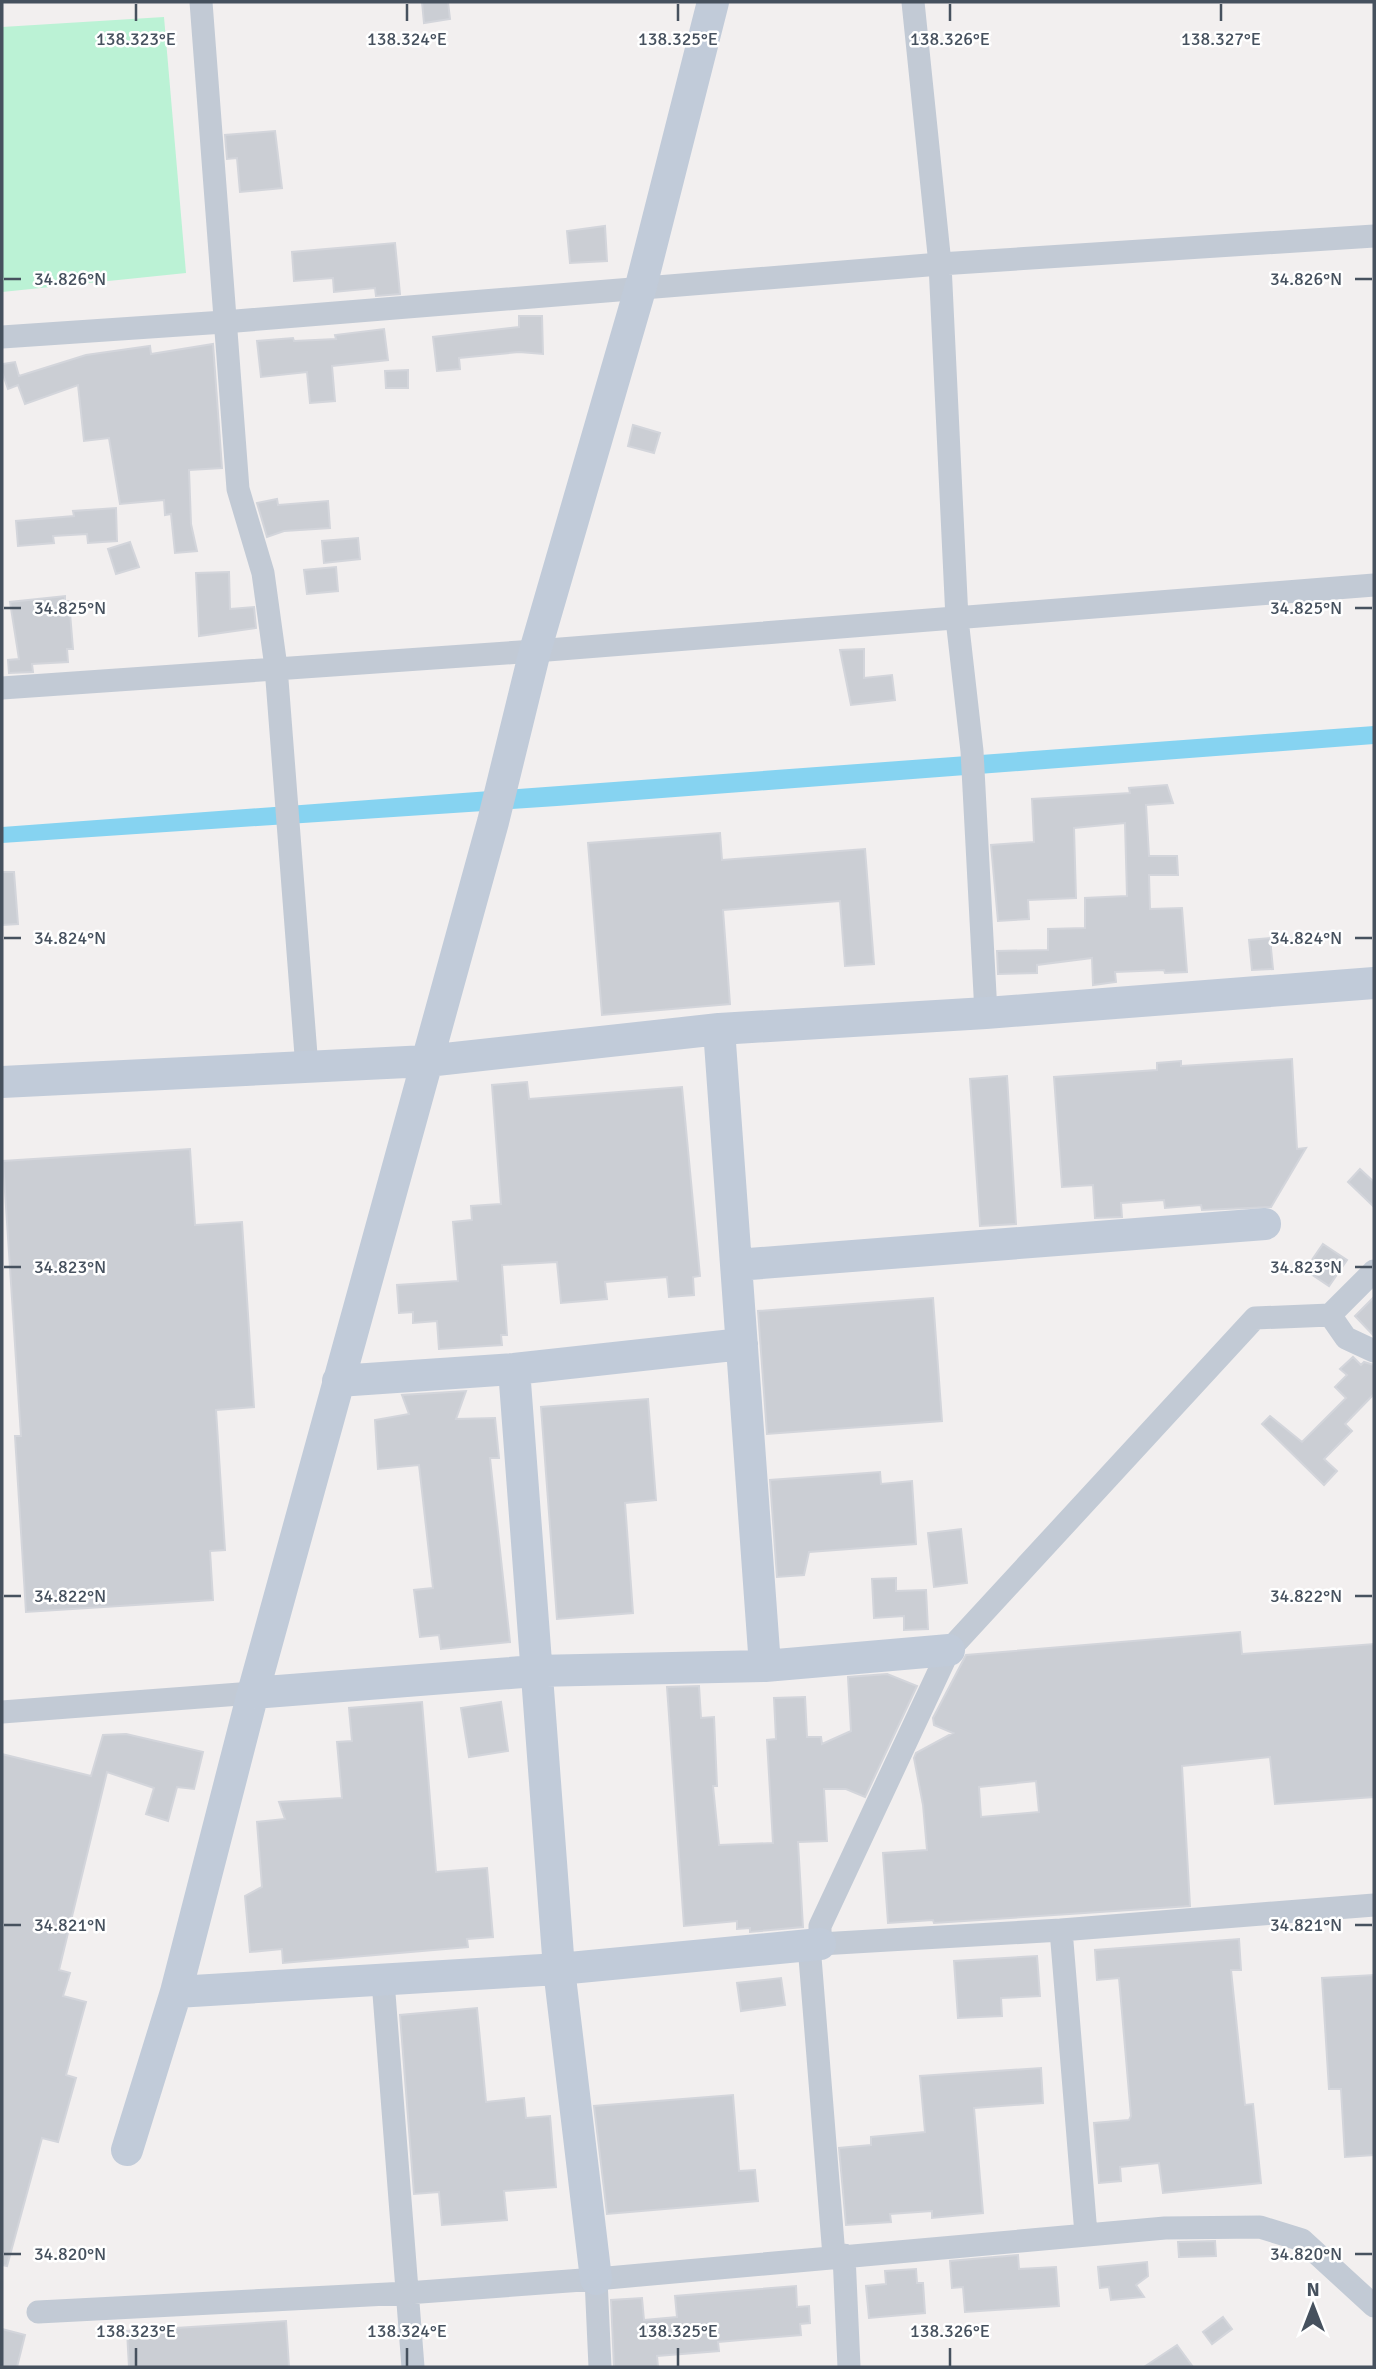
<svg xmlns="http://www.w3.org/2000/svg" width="1376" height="2369" font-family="Signika,sans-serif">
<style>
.green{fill:#bbf2d5}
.water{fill:#86d3f1}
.building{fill:#cbced4;stroke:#d3d5db;stroke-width:2;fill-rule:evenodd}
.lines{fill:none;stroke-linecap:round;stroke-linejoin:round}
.street{stroke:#c2cad5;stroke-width:23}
.secondary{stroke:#c1cbd9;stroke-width:32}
.ticks{fill:none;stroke:#46515e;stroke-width:2.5}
.ticks-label{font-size:18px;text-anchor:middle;fill:#46515e;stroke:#fff;stroke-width:5;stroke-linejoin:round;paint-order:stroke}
</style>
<rect width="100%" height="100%" fill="#f2efef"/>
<path class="green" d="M164,17L186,273L2,292V27Z"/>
<path class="water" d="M1374,726V744L557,806L2,843V827Z"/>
<path class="building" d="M422,2H448L450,19L424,23Z
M275,131L282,188L240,192L237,158L227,159L225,135Z
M605,226L607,261L570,263L567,231Z
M395,243L400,294L376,296L375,288L334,292L333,278L294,281L292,252Z
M519,316H542L543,354L519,352L459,358L460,369L437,371L433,337L519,327Z
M384,329L388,360L332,366L335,401L310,403L307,372L261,377L257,341L293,338L294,341L336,339L335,335Z
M213,344L222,468L189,470L191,524L197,551L175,553L171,514L165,515L164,500L120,504L109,438L84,441L78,385L25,404L18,385L8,389L2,372V364L15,362L19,376L86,355L150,346L151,354Z
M408,370V388H386L385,371Z
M633,425L660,433L654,453L628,446Z
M277,499L278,505L328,501L330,528L284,531L267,537L257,503Z
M116,508L117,541L88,543L87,534L53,536L54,543L18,546L16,521L74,516L73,511Z
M358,538L360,559L324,563L322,541Z
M130,542L139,567L116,574L108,549Z
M336,567L338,591L307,594L304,570Z
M229,572L230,609L254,607L256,628L199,636L196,573Z
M65,596V601H69L73,649H67L68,662L32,664L33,672L9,673L8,660L19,659L10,602Z
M864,649V678L892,675L895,700L851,705L840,650Z
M1167,785L1173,803L1146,805L1149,856H1177L1178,875H1149L1150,909L1182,908L1187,972L1165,973L1164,970L1115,972L1116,982L1093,985L1092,958L1037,965V973L998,974L997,951L1048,950V929L1085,928V898L1127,896L1125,823L1074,828L1076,898L1028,900L1029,919L998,921L991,845L1034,842L1032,799L1130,793L1129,788Z
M720,833L722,860L865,849L874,964L845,966L840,901L723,910L730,1004L602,1015L588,843Z
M2,872H14L18,924L2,925Z
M1270,938L1273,969L1252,970L1249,940Z
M1292,1059L1297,1149L1306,1148L1271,1207L1202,1210L1201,1205L1165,1208L1164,1200L1121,1203L1122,1217L1095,1218L1093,1185L1062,1187L1054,1077L1157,1070V1063L1181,1061V1066Z
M1007,1076L1016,1224L980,1226L970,1079Z
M527,1082L529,1099L682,1087L700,1276L693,1277L694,1295L669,1297L667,1277L605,1282L607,1299L561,1303L557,1262L502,1265L507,1335H501L502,1345L439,1349L437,1321L413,1323V1312L399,1313L397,1285L458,1281L453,1222L472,1220L471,1206L501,1204L492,1085Z
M190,1149L195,1225L242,1222L254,1407L216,1410L225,1550L210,1551L213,1600L26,1612L15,1436H21L3,1161Z
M1360,1169L1374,1182V1207L1348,1182Z
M1323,1244L1347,1260L1329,1286L1305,1270Z
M1374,1297V1336L1355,1316Z
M933,1298L942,1421L767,1434L758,1311Z
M1353,1357L1361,1365L1364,1362L1374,1365V1394L1345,1424L1352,1431L1324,1459L1337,1471L1324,1485L1262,1424L1270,1416L1302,1442L1346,1398L1335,1387L1347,1375L1340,1369Z
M466,1391L456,1419L495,1418L499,1458H490L510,1642L441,1649L439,1635L420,1637L414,1590L433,1588L419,1465L378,1469L375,1420L409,1414L402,1395Z
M648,1399L656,1500L625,1503L633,1613L557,1619L541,1407Z
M880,1472L881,1484L912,1481L916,1544L809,1552L804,1575L777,1577L770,1480Z
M961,1529L967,1583L934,1587L928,1533Z
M896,1578V1591L926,1590L928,1629L904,1630V1616L874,1618L872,1579Z
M1240,1632L1242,1654L1374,1644V1797L1275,1804L1270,1757L1182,1766L1190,1906L934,1923L933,1920L888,1923L883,1853L927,1850L923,1805L914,1758L916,1753L953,1733L934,1725L933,1718L966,1655ZM1036,1781L1039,1812L981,1817L979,1787Z
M887,1674L917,1686L865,1797L846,1789H824L827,1841L798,1842L803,1927L750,1932V1928L737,1929V1921L684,1926L667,1687L699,1686L701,1718L714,1717L717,1786H713L719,1845L773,1843L767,1740L776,1739L774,1698L805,1697L807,1737H821L822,1744L851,1731L848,1677Z
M422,1702L436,1872L487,1868L493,1937L467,1939L468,1947L283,1963L282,1949L250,1952L245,1896L262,1887L257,1822L285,1819L279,1802L342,1798L337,1742L352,1741L349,1708Z
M501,1702L508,1751L469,1757L461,1708Z
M126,1734L203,1752L194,1789L177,1787L168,1821L146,1814L154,1788L107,1772L59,1970L70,1973L63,1996L86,2002L66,2075L76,2078L58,2142L42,2138L7,2266L2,2265V1754L91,1776L103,1735Z
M1239,1939L1241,1970H1231L1245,2105L1253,2104L1261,2183L1163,2193L1159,2163L1120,2167L1121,2181L1099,2183L1094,2123L1129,2120L1131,2116L1119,1978L1097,1980L1095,1950Z
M1037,1956L1040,1996L1001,1998L1002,2016L958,2018L954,1961Z
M1374,1975V2155L1345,2157L1341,2089H1329L1322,1978Z
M781,1978L785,2005L741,2011L737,1983Z
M477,2008L486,2102L524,2098L526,2118L550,2116L556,2187L504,2191L507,2220L442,2225L439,2192L414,2194L400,2015Z
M1041,2068L1043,2103L974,2108L983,2213L932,2218V2211L890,2214L891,2222L846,2225L839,2148L871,2145V2137L925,2132L920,2076Z
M733,2095L739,2171L755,2170L758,2201L607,2214L594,2106Z
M1215,2241L1216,2256L1179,2257L1178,2242Z
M1018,2255L1019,2269L1056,2267L1059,2306L965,2312L963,2287L952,2288L950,2261Z
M1147,2262L1148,2276L1136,2285L1144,2297L1111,2300L1109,2287L1100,2288L1098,2267Z
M916,2269L917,2283H923L925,2313L869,2318L866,2286L886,2284L885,2271Z
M796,2286L797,2307L809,2306L810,2323L800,2324L801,2335L718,2342L719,2351L657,2356L658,2367H614L611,2300L642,2298L644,2320L677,2317L675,2296Z
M1223,2317L1232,2329L1212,2344L1203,2332Z
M286,2321L289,2367H129L127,2331Z
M2,2329L25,2335L17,2367H2Z
M1177,2345L1193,2367H1144Z"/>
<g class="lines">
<path class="street" d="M201,2L238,489L263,573L276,667L307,1068
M913,2L940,264L957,619L972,751L986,1013
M2,337L224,322L940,264L1374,236
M2,688L535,651L1374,585
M1374,1271L1330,1315L1255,1318L949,1650L820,1926V1944L1061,1930L1374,1905
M1330,1315L1346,1338L1374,1351
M2,1712L253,1693
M1061,1930L1086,2234
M809,1945L834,2256
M383,1981L413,2367
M844,2255L849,2367
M596,2279L600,2367
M38,2312L407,2293L596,2279L1165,2228L1260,2227L1302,2240L1374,2306"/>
<path class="secondary" d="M719,1029L765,1666
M2,1082L427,1061L719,1029L986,1013L1374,983
M736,1265L1265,1224
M514,1369L559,1969L596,2279
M338,1381L514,1369L742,1344
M253,1693L535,1671L765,1666L949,1650
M176,1992L559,1969L820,1944
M127,2150L176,1992L253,1693L493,822L535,651L641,286L713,2"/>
</g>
<path class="ticks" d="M136,4V21M407,4V21M678,4V21M950,4V21M1221,4V21M4,279H21M1355,279H1372M4,608H21M1355,608H1372M4,938H21M1355,938H1372M4,1267H21M1355,1267H1372M4,1596H21M1355,1596H1372M4,1925H21M1355,1925H1372M4,2254H21M1355,2254H1372M136,2348V2366M407,2348V2366M678,2348V2366M950,2348V2366"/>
<g class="ticks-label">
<text x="136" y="45">138.323°E</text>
<text x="407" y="45">138.324°E</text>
<text x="678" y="45">138.325°E</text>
<text x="950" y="45">138.326°E</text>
<text x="1221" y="45">138.327°E</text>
<text x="70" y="285">34.826°N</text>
<text x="1306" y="285">34.826°N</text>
<text x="70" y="614">34.825°N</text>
<text x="1306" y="614">34.825°N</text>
<text x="70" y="944">34.824°N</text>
<text x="1306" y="944">34.824°N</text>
<text x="70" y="1273">34.823°N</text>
<text x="1306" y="1273">34.823°N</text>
<text x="70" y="1602">34.822°N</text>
<text x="1306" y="1602">34.822°N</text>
<text x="70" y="1931">34.821°N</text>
<text x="1306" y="1931">34.821°N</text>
<text x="70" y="2260">34.820°N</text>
<text x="1306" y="2260">34.820°N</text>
<text x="136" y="2337">138.323°E</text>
<text x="407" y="2337">138.324°E</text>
<text x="678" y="2337">138.325°E</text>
<text x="950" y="2337">138.326°E</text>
</g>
<rect width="1376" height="2369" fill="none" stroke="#46515e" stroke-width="7"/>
<g transform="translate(1313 2306)" stroke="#ffffff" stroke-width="5" paint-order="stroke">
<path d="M0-5L12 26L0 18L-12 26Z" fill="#46515e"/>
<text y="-10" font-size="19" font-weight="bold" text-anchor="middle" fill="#46515e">N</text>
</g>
</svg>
